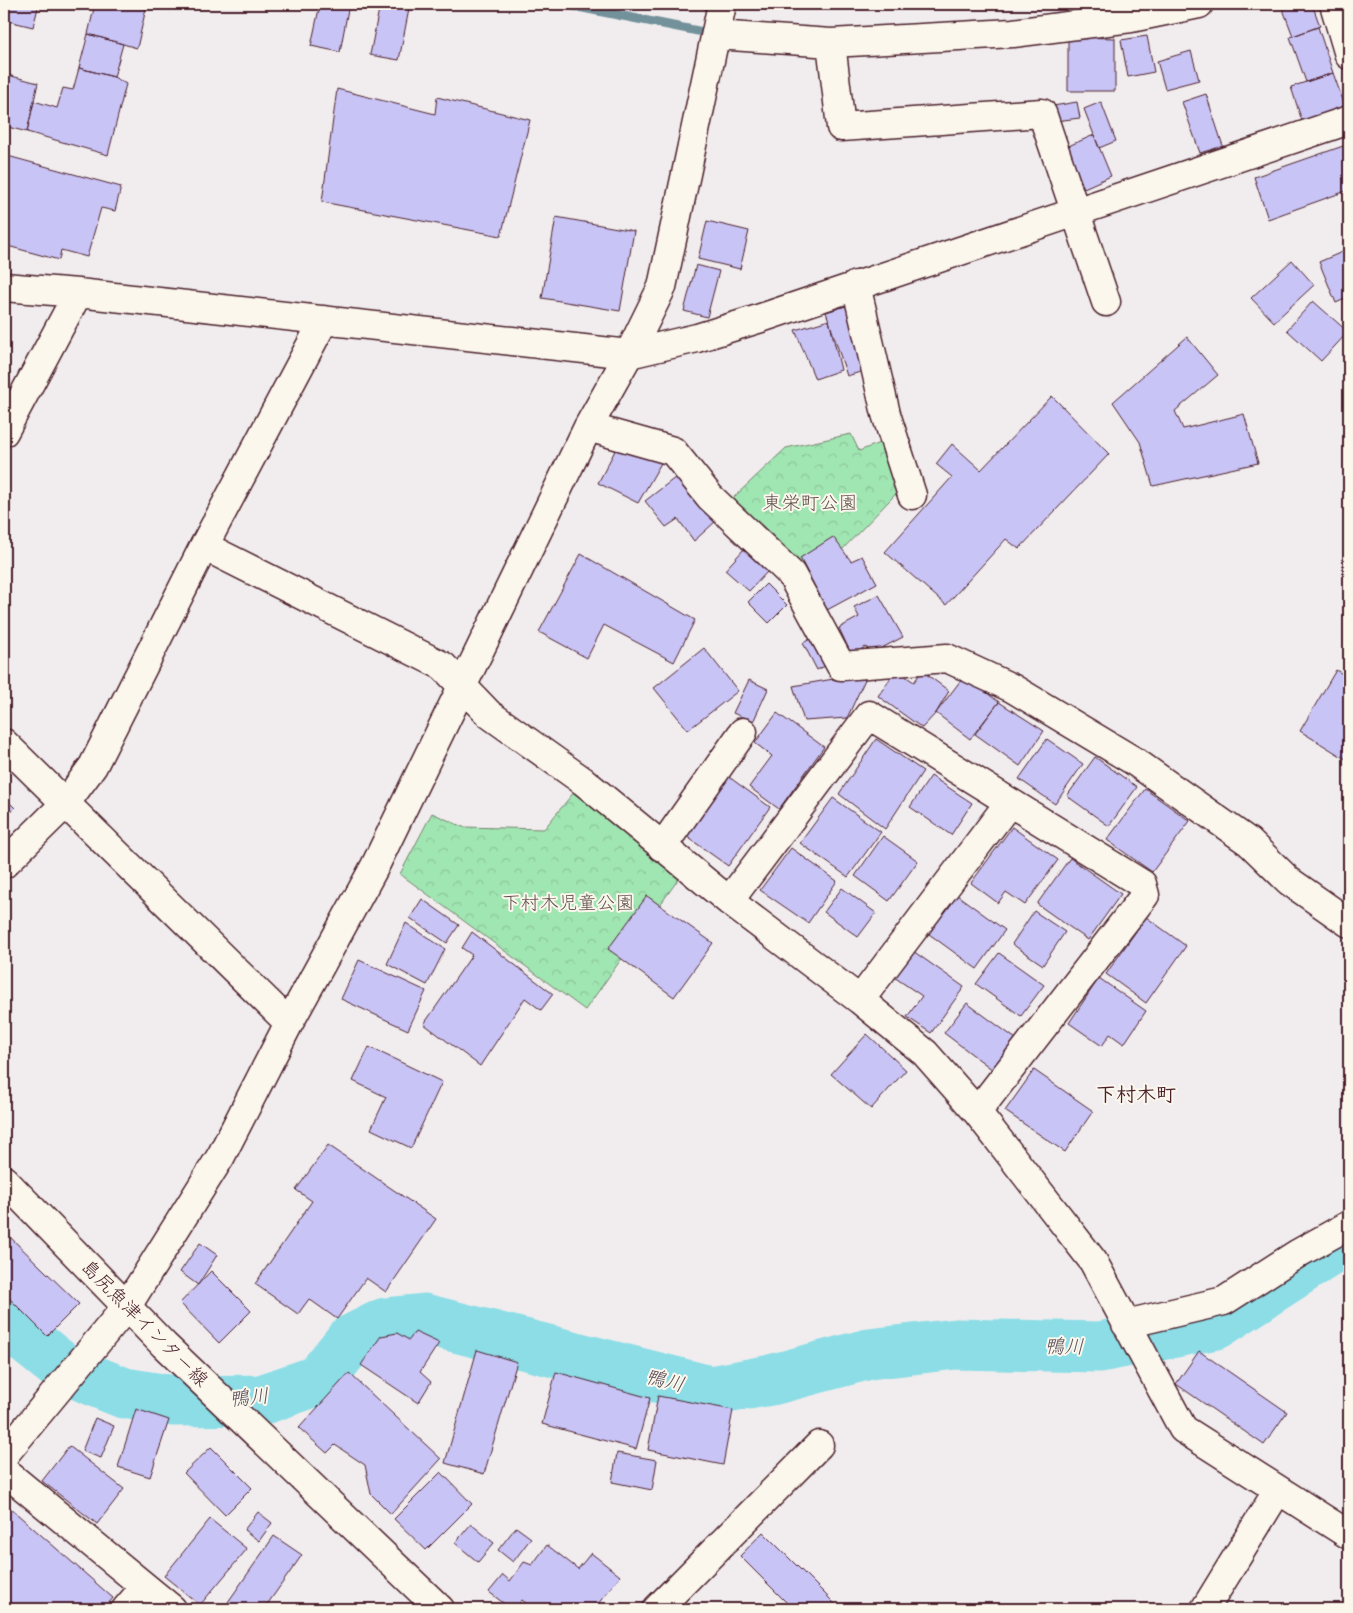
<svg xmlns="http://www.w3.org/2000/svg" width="1353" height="1613" font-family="'Shantell Sans','Klee One',sans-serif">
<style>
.forest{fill:url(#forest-crowns);stroke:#75826e}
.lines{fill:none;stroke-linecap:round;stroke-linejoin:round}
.stream{stroke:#72919b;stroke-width:9}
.river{stroke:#8cdde6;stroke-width:51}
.building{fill:#c9c4f6;stroke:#4a1f2b}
.minor-casing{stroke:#4a1f2b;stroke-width:31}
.major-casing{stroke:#4a1f2b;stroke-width:31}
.minor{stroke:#fbf7ec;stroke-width:28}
.major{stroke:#fbf7ec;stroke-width:28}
.labels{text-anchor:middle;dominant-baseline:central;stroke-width:4;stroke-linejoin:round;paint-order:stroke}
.park-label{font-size:19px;fill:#60514d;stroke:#fbf7ec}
.street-label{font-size:19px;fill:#4a1f2b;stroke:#fbf7ec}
.neighbourhood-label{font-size:20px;font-weight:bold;fill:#4a1f2b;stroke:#fbf7ec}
.water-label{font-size:20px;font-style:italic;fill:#5a4e5a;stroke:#fbf7ec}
</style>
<defs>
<pattern id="forest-crowns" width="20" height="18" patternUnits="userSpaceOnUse" patternTransform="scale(1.25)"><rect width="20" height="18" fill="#a0e6b2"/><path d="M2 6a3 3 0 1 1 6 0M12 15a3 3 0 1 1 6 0" fill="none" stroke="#8bc599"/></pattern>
</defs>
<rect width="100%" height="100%" fill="#f1edee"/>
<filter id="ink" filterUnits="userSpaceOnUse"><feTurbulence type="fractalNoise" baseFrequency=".02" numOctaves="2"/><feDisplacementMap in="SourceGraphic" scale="10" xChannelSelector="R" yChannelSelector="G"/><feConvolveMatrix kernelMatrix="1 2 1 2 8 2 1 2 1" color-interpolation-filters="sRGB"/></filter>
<g filter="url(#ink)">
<path class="forest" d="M851,434L859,451L900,435L915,474L809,584L733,498L786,448Z
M583,781L687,867L585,1010L400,874L432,813L463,827L544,829Z"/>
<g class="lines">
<path class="stream" d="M563,4L713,34"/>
<path class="river" d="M4,1321L59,1365L89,1379L124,1393L174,1401L261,1400L319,1380L351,1340L385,1323L424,1319L710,1391L771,1380L869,1354L956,1344L1100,1347L1216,1324L1349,1238"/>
</g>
<path class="building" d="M4,4H39L33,27L4,20Z
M95,4H147L137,48L88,34Z
M320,4H349L340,52L311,46Z
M380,4H410L399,60L370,55Z
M1281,4H1312L1320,26L1293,36Z
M1318,27L1333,73L1306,82L1290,37Z
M88,34L123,44L114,77L79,68Z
M1147,36L1154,72L1128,77L1121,40Z
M1068,37L1115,38V91H1068Z
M1191,51L1199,80L1165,89L1157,61Z
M79,68L114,77L126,84L108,155L27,132L34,101L57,108L63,88L73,90Z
M1333,73L1345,106L1302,121L1291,87Z
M4,74L38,83L27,132L4,126Z
M337,89L435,114L437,97L530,120L501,236L322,202Z
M1206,94L1223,146L1200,153L1182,102Z
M1077,102L1080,118L1055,121L1053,106Z
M1101,102L1116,141L1099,148L1084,109Z
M1094,135L1111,176L1084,188L1066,147Z
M1349,144V190L1268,219L1254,177Z
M4,155L121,187L115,211L101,208L87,257L61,250L59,260L4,245Z
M556,217L634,231L620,311L542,298Z
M707,221L749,231L740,269L698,259Z
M1349,249V297L1336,303L1319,262Z
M1292,260L1314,285L1274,322L1251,298Z
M696,265L719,271L707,317L684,311Z
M1313,301L1348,332L1321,361L1287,330Z
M846,306L867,370L847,376L826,312Z
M829,320L841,370L815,379L795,330Z
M1187,337L1218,375L1175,411L1183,429L1244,414L1258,463L1153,486L1140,442L1113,402Z
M1052,396L1109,454L1019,549L1006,539L946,605L885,552L952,477L936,464L952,444L981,470Z
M619,443L661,463L638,503L598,483Z
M680,474L716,521L694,541L678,519L666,527L645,501Z
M833,537L851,561L862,556L877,583L827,610L800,558Z
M744,549L768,571L749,591L725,570Z
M581,554L695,620L674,662L604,625L587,658L539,632Z
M766,584L787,605L769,623L748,602Z
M879,595L903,637L872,653L866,647L851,654L839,628L859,617L854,607Z
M812,638L827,665L817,670L803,643Z
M704,648L738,691L688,730L654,688Z
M896,670L914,682L922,671L949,691L936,713L922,728L878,696Z
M1336,670L1349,678V761L1300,731Z
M868,673L847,718L804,721L793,686Z
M964,676L999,702L970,739L936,713Z
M749,680L768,689L753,722L733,713Z
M999,702L1044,731L1020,766L975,734Z
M777,713L824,747L779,809L749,787L772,756L755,743Z
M876,739L923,771L885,829L839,794Z
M1047,739L1083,764L1055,804L1019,779Z
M1095,757L1137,787L1109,826L1067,796Z
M931,776L972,803L951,835L910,807Z
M729,777L770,807L728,866L686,836Z
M1145,789L1190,821L1152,872L1107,840Z
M4,797L15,808L4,820Z
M833,798L881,832L848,877L800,843Z
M1012,827L1058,860L1025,905L1006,892L998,903L971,883Z
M883,836L918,861L889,901L855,876Z
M791,848L837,881L808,923L760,890Z
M1070,858L1121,894L1088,940L1037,904Z
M842,888L876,913L858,937L824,912Z
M957,895L1005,930L977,969L929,934Z
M647,896L713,943L674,997L608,949Z
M422,899L459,925L447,943L410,918Z
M1034,911L1065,932L1043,965L1012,944Z
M1146,917L1186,946L1146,1003L1106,974Z
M406,923L445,949L427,985L387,964Z
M472,932L553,994L541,1010L525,998L480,1066L424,1024L472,955L462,948Z
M913,951L964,987L931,1033L907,1017L922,996L894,977Z
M999,953L1044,985L1021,1016L976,984Z
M359,960L426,991L408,1030L341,999Z
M1099,978L1146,1011L1124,1044L1110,1034L1102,1046L1069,1023Z
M967,1003L1016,1039L993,1070L944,1033Z
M867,1034L906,1070L871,1109L831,1074Z
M369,1047L442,1082L411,1148L371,1129L386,1097L353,1081Z
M1034,1070L1093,1111L1065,1152L1005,1111Z
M328,1145L436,1219L386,1292L366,1278L337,1319L309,1299L298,1314L255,1284L312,1201L296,1190Z
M8,1235L79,1304L47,1336L4,1293V1240Z
M200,1243L217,1255L198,1285L180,1272Z
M211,1271L251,1311L219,1343L180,1303Z
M415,1332L439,1343L420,1372L431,1382L418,1403L361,1365L381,1336L397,1333L409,1340Z
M477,1350L517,1362L484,1474L445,1463Z
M1199,1351L1287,1412L1264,1445L1176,1384Z
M556,1372L650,1398L636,1449L542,1424Z
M349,1373L441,1459L391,1514L371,1494L365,1465L335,1445L327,1453L299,1428Z
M658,1396L733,1410L723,1465L648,1450Z
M136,1409L169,1420L150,1477L118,1467Z
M95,1418L114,1426L101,1458L82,1451Z
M69,1446L124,1489L97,1524L42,1481Z
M211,1447L252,1488L225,1515L184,1473Z
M617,1453L657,1460L652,1490L612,1482Z
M441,1472L472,1504L426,1550L394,1519Z
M9,1507L113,1598L104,1609H4V1513Z
M258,1512L272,1523L259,1541L244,1530Z
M210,1519L247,1549L200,1605L164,1576Z
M471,1524L494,1543L478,1562L455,1543Z
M516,1527L531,1538L513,1562L498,1550Z
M763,1532L840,1609H793L740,1556Z
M274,1536L302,1555L264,1609H237L228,1602Z
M547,1545L578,1569L591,1553L620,1576L594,1609H534L522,1600L514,1609H511L489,1592L503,1575L510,1581L524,1562L532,1565Z"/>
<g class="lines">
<g class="minor-casing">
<path id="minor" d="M1334,4L1349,55
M716,35L831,43L1013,33L1131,18L1199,4
M831,43L841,127L1042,113L1106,302
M856,285L886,414L912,495
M4,287L78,293L629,354L697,338L758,319L1349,120
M588,427L673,451L710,497L791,574L841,666L947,658L1012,688L1134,761L1249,842L1289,881L1349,923
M4,432L78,293
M204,546L443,666L489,714L583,781L729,901L860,1000L925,1053L977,1112L1093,1261L1183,1429L1349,1535
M4,743L289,1023
M662,847L743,732
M4,864L65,804L93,766L204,546L324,320
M729,901L869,715L1142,884L1145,895L977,1112
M860,1000L1009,803
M1126,1324L1224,1301L1297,1254L1349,1225
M4,1455L127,1306L221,1156L289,1023L374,868L588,427L629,354L662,287L722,4
M4,1471L172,1609
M126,1609L144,1588
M657,1609L819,1445
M1205,1609L1278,1490"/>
</g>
<g class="major-casing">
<path id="major" d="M4,1180L164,1345L440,1609"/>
</g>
<use href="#minor" class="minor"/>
<use href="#major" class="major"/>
</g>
</g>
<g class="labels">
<g class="park-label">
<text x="810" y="502">東栄町公園</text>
<text x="568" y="902">下村木児童公園</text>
</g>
<g class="street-label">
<text transform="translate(145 1323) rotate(45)">島尻魚津インター線</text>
</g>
<g class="neighbourhood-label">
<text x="1136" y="1094">下村木町</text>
</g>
<g class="water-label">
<text transform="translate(1064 1346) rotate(1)">鴨川</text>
<text transform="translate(665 1380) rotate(14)">鴨川</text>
<text transform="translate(249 1397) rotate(-6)">鴨川</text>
</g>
</g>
<rect width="1353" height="1613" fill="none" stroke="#fbf7ec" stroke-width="20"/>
<rect x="10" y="10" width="1333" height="1593" fill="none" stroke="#4a1f2b" stroke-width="2" filter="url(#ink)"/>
</svg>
